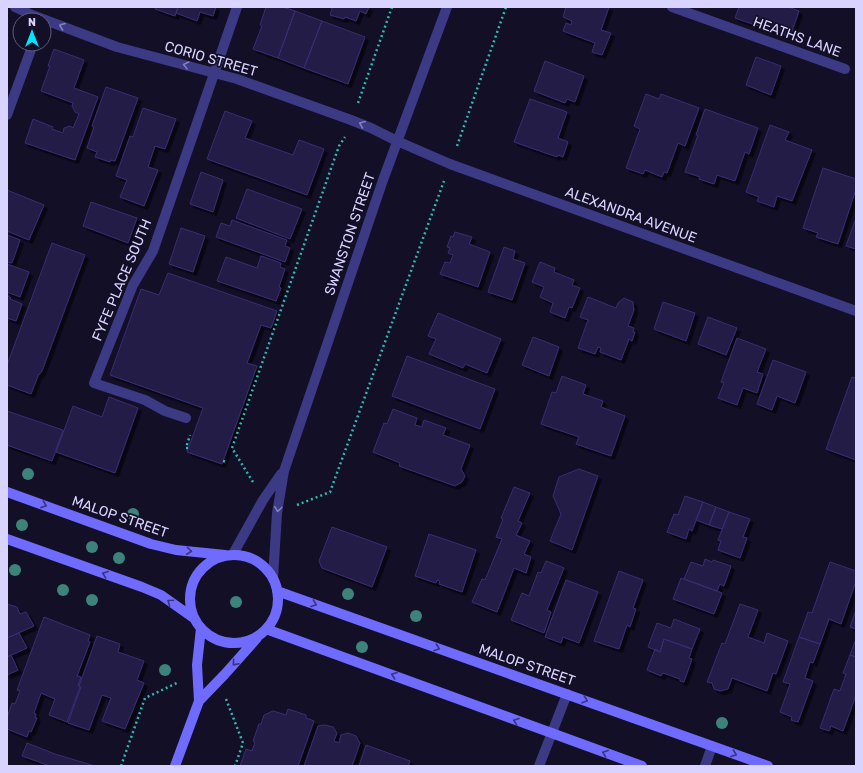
<svg xmlns="http://www.w3.org/2000/svg" width="863" height="773" font-family="Rubik,sans-serif">
<style>
.building{fill:#241b47;stroke:#3b2d73;filter:url(#shadow)}
.lines{fill:none;stroke-linecap:round;stroke-linejoin:round}
.path{stroke:#2fb8b0;stroke-width:2.5;stroke-dasharray:2 3;stroke-linecap:butt}
.lane{stroke:#3d3a85;stroke-width:10}
.street{stroke:#3d3a85;stroke-width:10}
.secondary{stroke:#6f6bff;stroke-width:10}
.tree{fill:#3d827b}
.oneway{stroke:#837fbc}
.oneway2{stroke:#38347d}
.labels{text-anchor:middle;dominant-baseline:central;stroke-width:3.5;stroke-linejoin:round;paint-order:stroke}
.street-label{font-size:14px;fill:#d9d4ff;stroke:#130f26}
</style>
<defs>
<filter id="shadow"><feDropShadow dx="3.5" dy="3.5" stdDeviation="0" flood-color="#0009"/></filter>
</defs>
<rect width="100%" height="100%" fill="#130f26"/>
<path class="building" d="M156,7H178L175,16L155,9Z
M178,7H216L213,16L200,12L197,21L176,13Z
M266,7H283L295,11L278,58L253,49L262,26L260,25Z
M328,7H369L366,14L360,11L356,21L345,17L344,19L330,15L332,8Z
M566,7H609L601,30L611,33L602,55L592,52L595,43L563,31L566,23L571,25L572,21L563,17Z
M739,7H788L799,11L790,37L735,18Z
M295,11L322,21L304,68L278,58Z
M322,21L365,37L348,84L304,68Z
M54,49L84,60L74,88L98,97L75,160L25,143L33,119L53,127L52,129L63,133L64,128L70,126L73,128L79,114L75,112L72,106L73,103L41,91L50,66H48Z
M756,57L781,66L771,95L746,85Z
M545,61L584,76L575,102L567,99L565,103L534,91Z
M106,87L138,98L115,161L111,160L110,162L95,157L97,152L87,148L94,127L92,126Z
M646,94L659,99L661,94L699,108L685,146L678,143L667,173L664,172L662,177L645,170L643,174L626,168L640,129L634,126Z
M530,99L567,112L558,138L568,142L563,157L558,155L557,157L514,142Z
M143,108L176,119L165,149L155,146L148,167L158,170L144,206L120,197L127,180L116,176L130,136L133,137Z
M705,109L758,128L749,154L745,152L735,181L717,175L714,184L699,179L700,177L685,172L698,135H696Z
M225,111L252,121L245,138L293,155L299,140L324,149L307,195L207,159Z
M770,125L789,132L785,140L812,150L792,201L777,196L774,207L757,201L759,197L746,192Z
M823,168L856,179V189L838,244L816,237L818,233L803,228Z
M201,172L223,180L213,212L190,204Z
M247,189L302,209L290,239L236,218Z
M7,190L44,205L29,240L7,231Z
M91,202L137,218L128,243L83,226Z
M856,218V249L846,246Z
M232,220L287,240L285,246L290,248L285,262L216,237L221,223L230,226Z
M181,228L205,236L193,272L169,264Z
M455,232L472,237L469,244L490,252L478,287L440,274L445,262L450,263L453,255L448,253L450,248L447,247L451,236L453,237Z
M7,235L20,240L12,263L7,262Z
M52,243L85,255L42,371L38,376L31,394L7,385V365Z
M504,247L515,251L513,259L525,263L512,300L488,292Z
M261,256L281,263L280,267L285,269L279,287L281,288L276,301L217,281L226,257L257,268Z
M540,262L555,268L554,272L574,280L572,285L580,288L572,308L569,307L565,318L550,312L553,303L540,297L544,287L532,282Z
M7,264L29,272L20,297L7,292Z
M168,273L277,311L271,328L261,325L247,363L257,366L222,464L187,452L203,408L110,375L141,289L159,295Z
M7,294L8,295V296L11,298L10,299L22,304L16,321L7,318Z
M588,297L616,308L618,303L624,298L633,302L634,310L628,326L634,328L633,332H635L632,341L629,339L621,360L600,352L601,348L598,347L595,354L578,348L588,320L580,317Z
M663,302L695,313L686,341L654,329Z
M438,313L501,339L487,373L465,364L463,368L429,354L436,339L428,336Z
M708,317L737,328L726,355L698,344Z
M533,337L559,347L549,376L522,365Z
M737,338L766,349L757,372L763,374L757,393L743,388L737,405L718,398L724,383L721,382Z
M407,356L495,389L480,429L392,396Z
M773,360L806,372L795,403L777,396L772,410L757,404Z
M562,376L586,385L583,394L603,401L601,407L625,416L611,456L576,444L579,437L541,424L552,392L556,393Z
M852,377L856,378V460L826,449Z
M109,397L138,408L115,473L56,452L73,406L102,417Z
M393,409L417,418L415,425L422,427L424,420L446,428L443,435L470,445L461,469L465,476L462,482L455,486L399,466L400,463L373,452L384,423L387,424Z
M7,411L63,430L52,461L7,445Z
M579,469L598,476L572,550L550,541L561,514L553,496L559,477Z
M514,487L530,493L518,521L522,523L516,535L530,541L524,554L531,557L526,573L514,568L497,612L472,602L482,579L485,580L502,539L496,537L503,519L501,518Z
M685,496L703,502L692,531L689,529L686,539L667,532L674,514L678,515Z
M703,502L716,507L709,525L696,520Z
M716,507L729,512L722,529L709,525Z
M729,512L750,519L743,537L747,538L740,558L718,550L721,541L718,540Z
M332,527L387,547L372,587L322,568L319,561Z
M429,534L476,550L462,592L439,584L440,581L437,580L436,583L415,576Z
M705,559L712,562L713,560L731,566L724,586L720,584L717,591L684,579L691,562L703,566Z
M546,561L564,568L547,610L551,612L544,633L511,620L522,593L529,596L538,572L541,573Z
M830,562L856,571V581L841,624L829,619L820,644L799,637L808,612L812,613Z
M619,571L643,580L633,608L636,609L630,627L627,625L619,649L594,641Z
M681,578L722,593L714,614L673,599Z
M566,580L598,592L579,643L563,637L561,643L545,637Z
M7,604L17,607L20,614L26,612L34,626L7,638Z
M740,604L758,610L748,637L764,643L767,633L788,641L776,674L773,673L767,691L732,678L728,689L720,691L714,689L712,683L707,682L722,643L725,644Z
M856,610V629L850,627Z
M44,617L90,635L88,641L90,642L77,676L81,677L78,686L80,687L67,722L49,715L55,699L41,693L34,713L36,714L35,718H37L31,732L29,731L27,737L7,729V718L12,703L15,704L20,691L17,690Z
M674,619L700,629L692,649L664,639L660,652L648,647L657,623L671,628Z
M19,633L27,648L7,657V638Z
M97,636L120,644L118,652L144,661L137,680L144,683L125,729L102,721L111,698L102,695L89,730L68,723L81,687L79,686Z
M799,637L820,644L813,663L810,662L805,678L813,681L798,722L791,720L792,717L780,712L790,684L783,682Z
M664,639L692,649L689,658L692,659L684,682L680,681V679L663,673L661,676L647,670L655,649L660,652Z
M856,639V657L850,655Z
M11,655L18,670L7,675V657Z
M850,655L856,657V695L843,731L831,726L829,731L820,728L834,689L840,691L846,674L843,673Z
M288,709L306,715V718L314,721L298,766H240L246,749L252,751L255,742L253,741L259,724H261L264,715L273,711L286,715Z
M325,725L333,727L337,733L334,741L339,743L341,735L348,733L356,736L360,743L352,766H304L318,726Z
M27,743L55,754L95,766H50L22,756Z
M366,745L410,761L408,766H359Z"/>
<g class="lines">
<path class="path" d="M358,103L392,7
M457,146L506,7
M188,448H186L190,435
M223,461L227,462
M253,482L232,448L339,146L345,137
M297,505L330,492L444,181
M226,699L243,743L235,766
M121,766L145,698L179,682"/>
<path class="lane" d="M672,7L845,69
M7,115L33,44
M186,418L165,411L145,400L94,383L133,285L153,251L237,7
M539,766L567,694
M705,766L712,746"/>
<path class="street" d="M15,7L32,15L117,47L237,79L351,120L371,128L397,141L450,164L856,311
M233,554L263,500L281,474
M273,579L277,513L284,471L383,180L447,7"/>
<path class="secondary" d="M7,492L151,544L176,550L225,555
M7,539L142,587L161,595L195,619
M190 599a44 44 0 1 1 88 0a44 44 0 1 1-88 0Z
M277,591L768,766
M266,629L642,766
M199,701L225,674L257,638
M175,766L199,701L197,665L201,628"/>
</g>
<g class="tree">
<circle cx="28" cy="474" r="6"/>
<circle cx="133" cy="514" r="6"/>
<circle cx="22" cy="525" r="6"/>
<circle cx="92" cy="547" r="6"/>
<circle cx="119" cy="558" r="6"/>
<circle cx="15" cy="570" r="6"/>
<circle cx="63" cy="590" r="6"/>
<circle cx="348" cy="594" r="6"/>
<circle cx="92" cy="600" r="6"/>
<circle cx="236" cy="602" r="6"/>
<circle cx="416" cy="616" r="6"/>
<circle cx="362" cy="647" r="6"/>
<circle cx="165" cy="670" r="6"/>
<circle cx="722" cy="723" r="6"/>
</g>
<defs><path id="oneway-chevron" d="M-2-3.5L2.5 0L-2 3.5" fill="none" stroke-width="1.6" stroke-linecap="round" stroke-linejoin="round"/></defs>
<g class="oneway">
<use href="#oneway-chevron" transform="translate(62 26) rotate(-159)"/>
<use href="#oneway-chevron" transform="translate(186 65) rotate(-166)"/>
<use href="#oneway-chevron" transform="translate(362 124) rotate(-158)"/>
<use href="#oneway-chevron" transform="translate(278 509) rotate(97)"/>
</g>
<g class="oneway2">
<use href="#oneway-chevron" transform="translate(44 505) rotate(20)"/>
<use href="#oneway-chevron" transform="translate(189 551) rotate(6)"/>
<use href="#oneway-chevron" transform="translate(105 574) rotate(-160)"/>
<use href="#oneway-chevron" transform="translate(170 602) rotate(-145)"/>
<use href="#oneway-chevron" transform="translate(314 604) rotate(20)"/>
<use href="#oneway-chevron" transform="translate(437 648) rotate(19)"/>
<use href="#oneway-chevron" transform="translate(235 663) rotate(131)"/>
<use href="#oneway-chevron" transform="translate(394 675) rotate(-160)"/>
<use href="#oneway-chevron" transform="translate(585 700) rotate(19)"/>
<use href="#oneway-chevron" transform="translate(516 721) rotate(-160)"/>
<use href="#oneway-chevron" transform="translate(605 753) rotate(-160)"/>
<use href="#oneway-chevron" transform="translate(734 754) rotate(20)"/>
</g>
<g class="labels">
<g class="street-label">
<text transform="translate(797 37) rotate(20)">HEATHS LANE</text>
<text transform="translate(211 59) rotate(16)">CORIO STREET</text>
<text transform="translate(631 215) rotate(20)">ALEXANDRA AVENUE</text>
<text transform="translate(350 234) rotate(-71)">SWANSTON STREET</text>
<text transform="translate(122 280) rotate(-67)">FYFE PLACE SOUTH</text>
<text transform="translate(120 517) rotate(19)">MALOP STREET</text>
<text transform="translate(527 665) rotate(19)">MALOP STREET</text>
</g>
</g>
<rect width="863" height="773" fill="none" stroke="#d9d4ff" stroke-width="16"/>
<g transform="translate(32 32)"><circle r="19" fill="#130f26" stroke="#625e7d"/>
<path d="M0-3L7 15L0 10L-7 15Z" fill="#00e5ff"/>
<text y="-6" font-size="11" font-weight="bold" text-anchor="middle" fill="#d9d4ff">N</text>
</g>
</svg>
